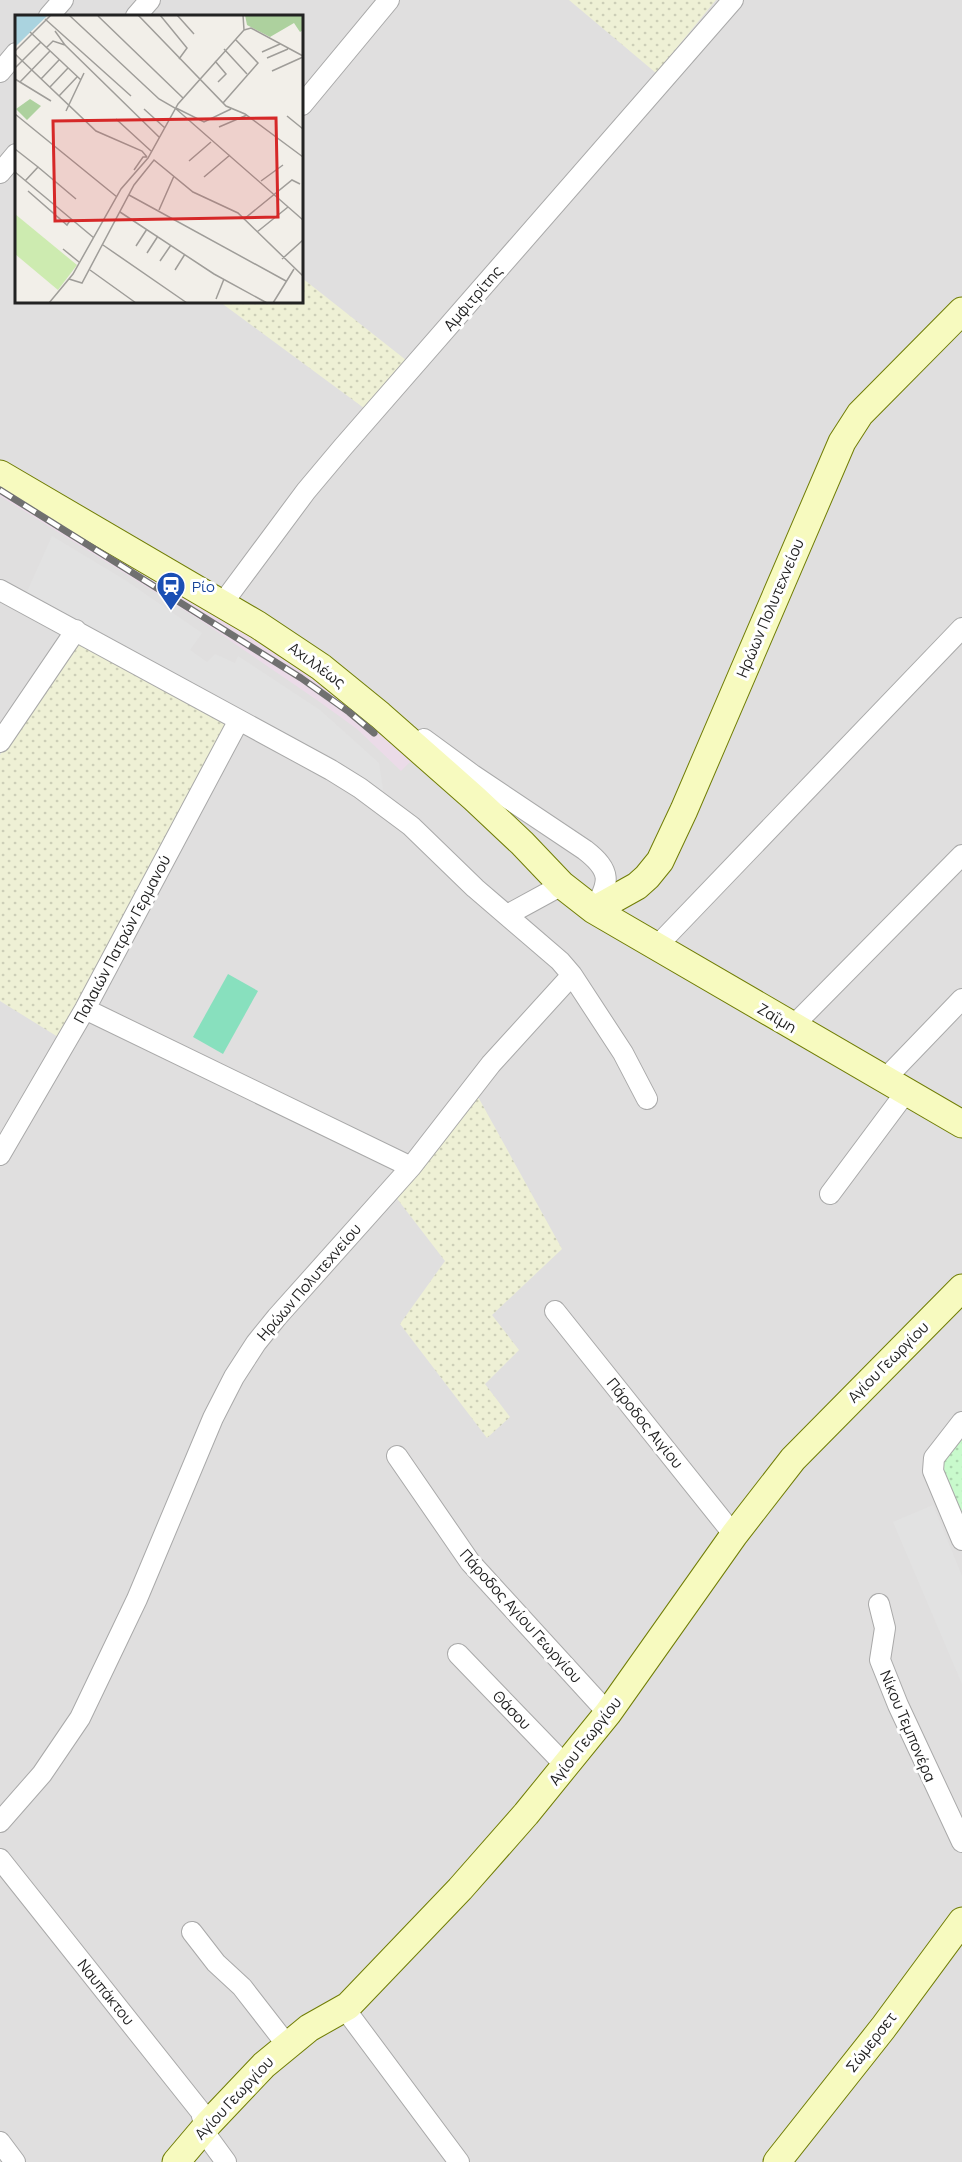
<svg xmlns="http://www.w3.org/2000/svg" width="962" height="2162" font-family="Manrope,sans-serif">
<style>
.residential{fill:#e0dfdf;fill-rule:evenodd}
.railway{fill:#ebdbe8}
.farmland{fill:url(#farmland-dots)}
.park{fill:url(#park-dots)}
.pitch{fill:#88e0be}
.parking{fill:#e2e2e2}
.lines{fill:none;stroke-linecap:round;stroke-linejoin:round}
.street-casing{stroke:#a9a9a9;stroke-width:22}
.secondary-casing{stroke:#707d05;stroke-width:29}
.street{stroke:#fff;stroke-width:20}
.secondary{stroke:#f7fabf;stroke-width:27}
.rail-casing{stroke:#707070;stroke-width:7}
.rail{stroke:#fff;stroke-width:4.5;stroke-dasharray:14;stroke-linecap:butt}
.labels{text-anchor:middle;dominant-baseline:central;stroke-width:6;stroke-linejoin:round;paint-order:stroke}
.street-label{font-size:15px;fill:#222;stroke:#fff}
.transit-label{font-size:15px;fill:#164399;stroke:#fff;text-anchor:start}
.inset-road{fill:none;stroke:#9f9d99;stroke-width:1.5}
.view{fill:#d62828;fill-opacity:0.15;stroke:#d62828;stroke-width:3}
.inset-edge{fill:none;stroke:#222;stroke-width:3}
</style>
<defs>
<pattern id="farmland-dots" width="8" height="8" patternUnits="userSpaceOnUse" patternTransform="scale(1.5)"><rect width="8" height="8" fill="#eef0d5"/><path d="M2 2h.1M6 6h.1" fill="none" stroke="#ccceb7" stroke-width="1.8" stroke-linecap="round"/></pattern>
<pattern id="park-dots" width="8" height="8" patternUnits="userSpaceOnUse" patternTransform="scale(1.5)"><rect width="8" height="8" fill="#c8facc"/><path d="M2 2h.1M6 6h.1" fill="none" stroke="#acd6af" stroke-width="1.8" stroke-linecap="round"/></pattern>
</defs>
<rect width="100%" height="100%" fill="#f2efe9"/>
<path class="residential" d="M0,0H962V2162H0ZM16,16H302V302H16Z"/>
<path class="railway" d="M0,483L201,605L291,663L340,697L381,730L411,761L401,771L357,729L317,700L200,620L0,496Z"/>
<path class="farmland" d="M569,0H716L656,73Z
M302,278L411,364L368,411L220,302H302Z
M78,639L230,721L58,1037L0,1001V755Z
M477,1095L562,1249L492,1315L519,1350L485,1384L510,1417L487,1438L400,1324L445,1261L395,1196Z"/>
<path class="park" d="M962,1431V1520L942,1473V1463Z"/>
<path class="pitch" d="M228,974L258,991L223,1054L193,1037Z"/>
<path class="parking" d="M52,536L125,580L202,633L190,650L207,662L215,654L235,663L238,656L320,710L379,763L384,796L26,594Z
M933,1505L962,1576V1684L893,1522Z"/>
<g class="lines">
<g class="street-casing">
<path id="street" d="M49,16L63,0
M136,16L150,0
M0,72L16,53
M302,105L389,0
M0,173L16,154
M0,590L331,770L360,788L411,826L475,888L560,961L572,975L491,1064L411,1167L277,1317L256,1343L234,1377L213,1418L137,1599L80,1718L42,1774L0,1822
M222,604L306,491L343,447L733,0
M424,739L473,775L585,850C612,871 610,882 594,910
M0,742L76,630
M507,915L562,885
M657,946L962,628
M572,975L623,1053L647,1099
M85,1009L411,1167
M792,1027L962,855
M884,1080L962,999
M0,1155L85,1009L239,720
M830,1194L906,1092
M555,1311L734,1535
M962,1422L934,1458L933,1471L962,1540
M397,1456L470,1562L608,1713
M879,1604L885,1628L880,1660L898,1705L962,1842
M458,1654L566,1766
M0,1859L201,2112L207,2136L226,2162
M192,1932L216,1963L242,1987L287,2045
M345,2009L459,2162
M0,2142L15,2162"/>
</g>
<g class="secondary-casing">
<path id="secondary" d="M0,474L258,625L321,667L380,715L474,798L522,843L562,885L594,910L962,1124
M594,910L637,886L647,877L660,861L684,810L842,442L860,414L962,311
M176,2162L209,2123L264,2065L309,2028L348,2006L460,1889L526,1814L608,1713L734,1535L793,1459L962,1288
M777,2162L883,2028L962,1921"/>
</g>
<use href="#street" class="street"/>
<use href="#secondary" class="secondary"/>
<g class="rail-casing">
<path id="rail" d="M0,490L301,678L349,712L374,733"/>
</g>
<use href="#rail" class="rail"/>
</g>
<defs>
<g id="station-pin" transform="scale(1.5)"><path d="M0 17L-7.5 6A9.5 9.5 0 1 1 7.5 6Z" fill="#1a4fb4" stroke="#fff"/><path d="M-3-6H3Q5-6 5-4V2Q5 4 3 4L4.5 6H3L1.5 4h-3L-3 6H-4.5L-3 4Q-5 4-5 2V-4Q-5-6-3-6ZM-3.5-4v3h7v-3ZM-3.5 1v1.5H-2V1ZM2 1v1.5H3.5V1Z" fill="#fff"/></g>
</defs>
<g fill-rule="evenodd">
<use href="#station-pin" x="171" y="586"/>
</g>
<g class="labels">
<g class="street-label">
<text transform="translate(473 298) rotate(-49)">Αμφιτρίτης</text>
<text transform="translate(770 608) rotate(-67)">Ηρώων Πολυτεχνείου</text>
<text transform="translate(317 665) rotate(36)">Αχιλλέως</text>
<text transform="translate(122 939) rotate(-62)">Παλαιών Πατρών Γερμανού</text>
<text transform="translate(777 1018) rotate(31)">Ζαΐμη</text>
<text transform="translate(309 1282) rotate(-49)">Ηρώων Πολυτεχνείου</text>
<text transform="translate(888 1362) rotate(-45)">Αγίου Γεωργίου</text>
<text transform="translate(645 1423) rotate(51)">Πάροδος Αιγίου</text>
<text transform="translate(521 1616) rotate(48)">Πάροδος Αγίου Γεωργίου</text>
<text transform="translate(512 1710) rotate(46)">Θάσου</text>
<text transform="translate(908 1726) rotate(67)">Νίκου Τεμπονέρα</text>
<text transform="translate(585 1741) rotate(-52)">Αγίου Γεωργίου</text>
<text transform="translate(106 1992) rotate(51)">Ναυπάκτου</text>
<text transform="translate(871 2042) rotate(-52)">Σώμερσετ</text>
<text transform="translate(234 2098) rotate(-47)">Αγίου Γεωργίου</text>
</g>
<g class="transit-label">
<text x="192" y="586">Ρίο</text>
</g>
</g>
<g transform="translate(15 15)">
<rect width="288" height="288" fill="#f2efe9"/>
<path d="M0,199L62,250L43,275L0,239Z" fill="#cdebb0"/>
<path d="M230,0H288V15L285,17L279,8L255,22L232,10ZM15,84L26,91L12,105L1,94Z" fill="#add19e"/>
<path d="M0,0H33L0,32Z" fill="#aad3df"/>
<path class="inset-road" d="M54,0L144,84L160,93L288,205M123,0L211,91L230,99L288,142M145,0L172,33L164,44M162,0L179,19M83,1L168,83M30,4L116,81M229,15L236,13L288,41M15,17L66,65M50,30L144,122M31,33L38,26L50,30L40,16M209,34L232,59M0,36L36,0M247,37L265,29M0,39L81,116L127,136L132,142M252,43L273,34M200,46L211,59L203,67M0,53L26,27M257,56L288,42M0,64L36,86M26,64L44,45M5,67L35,36M35,72L53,53M44,81L62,62M208,88L243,48L220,24M161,93L189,107L216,94M129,94L150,113M51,96L69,58M0,99L102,182M272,101L288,114M101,104L136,136M204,112L232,100M0,134L23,152L10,166M174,146L196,127M23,152L61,184M119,155L128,142H132M0,157L79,223M189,162L215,140M246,166L268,150M13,176L52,210L56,204M114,180L271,266M144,195L159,161M105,197L199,259L252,288M229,204L277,165L285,169M242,217L273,192M88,230L172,288M121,231L132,214M48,234L64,247M132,238L143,221M267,244L288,225M145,246L156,230M75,255L121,288M160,255L170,239M54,264L67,268L119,170L139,145L178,177L223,198L288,261M201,284L209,264M34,288L58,259L106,174L133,143L163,89L229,15L228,0M258,288L279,254"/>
<path class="view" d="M261,103L263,202L40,206L38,106Z"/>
<rect width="288" height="288" class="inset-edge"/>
</g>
</svg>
